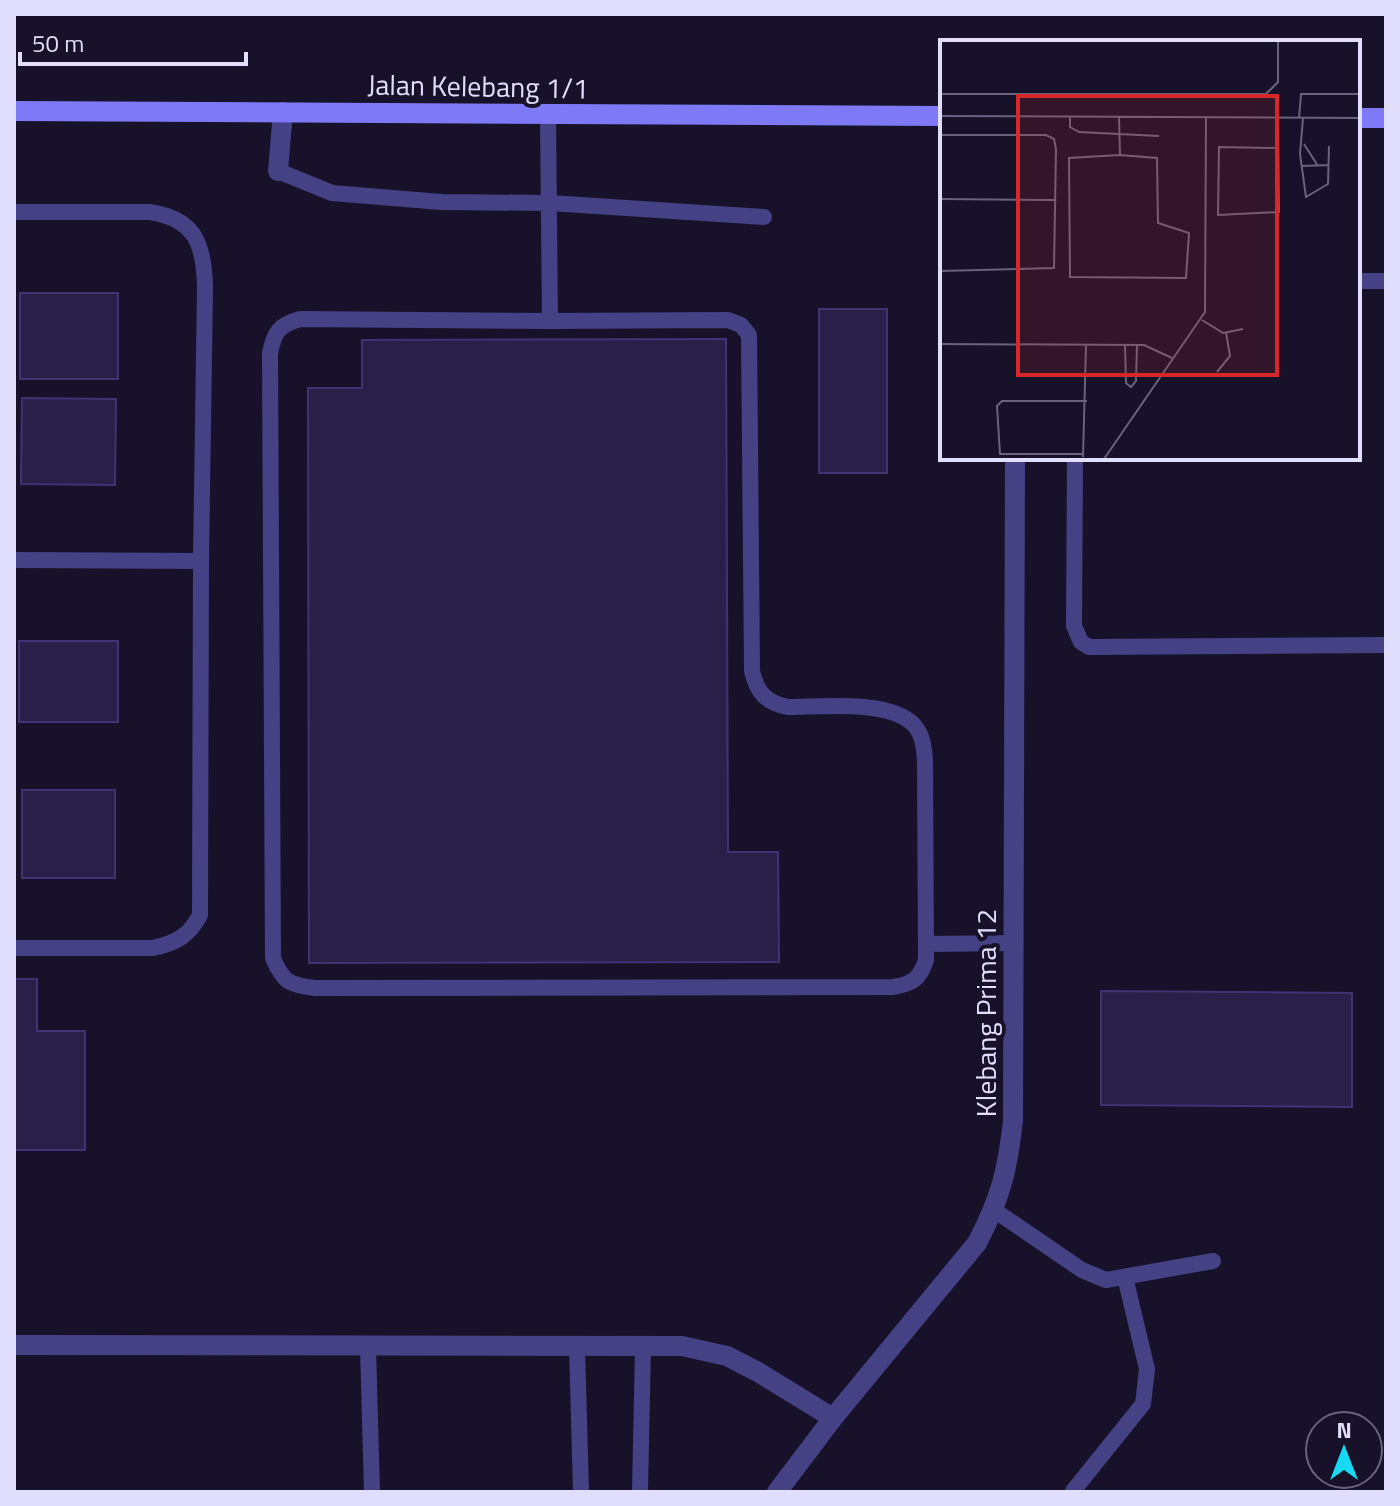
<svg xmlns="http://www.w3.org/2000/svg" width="1400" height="1506" font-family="'Titillium Web',sans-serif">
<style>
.building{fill:#282049;stroke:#403374;stroke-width:2}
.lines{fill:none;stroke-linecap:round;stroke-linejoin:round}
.lane{stroke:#444185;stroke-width:16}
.street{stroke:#444185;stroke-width:20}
.secondary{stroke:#7e7af7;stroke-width:20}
.labels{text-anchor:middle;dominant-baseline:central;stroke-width:8;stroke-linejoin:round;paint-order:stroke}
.street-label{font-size:28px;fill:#e1ddfd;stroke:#17122a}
.inset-road{fill:none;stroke:#68637e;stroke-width:2}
.view{fill:#d62828;fill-opacity:0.15;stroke:#d62828;stroke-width:4}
.inset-edge{fill:none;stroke:#e1ddfd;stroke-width:4}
</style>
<rect width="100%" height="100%" fill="#17122a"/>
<path class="building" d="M20,293H118V379H20Z
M819,309H887V473H819Z
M726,339L728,852H778L779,962L309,963L308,388H362V340Z
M22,398L116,399L115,485L21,484Z
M19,641H118V722H19Z
M22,790H115V878H22Z
M14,979H37V1031H85V1150H14Z
M1101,991L1352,993V1107L1101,1105Z"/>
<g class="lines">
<path class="lane" d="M548,115L550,321L728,320L741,325L749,335L752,671C757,693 766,702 787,707C822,707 889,699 914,725C923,735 924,748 925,760L926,960C920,979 912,984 893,987L315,988C289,985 283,982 273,958L270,353C274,332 279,325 300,319L550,321
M278,171L332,193L441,202L550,203L764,217
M14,212H150C196,219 204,245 205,287L201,561L200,915C189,936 176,943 153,948H14
M1358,281H1386
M1075,458L1074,626L1081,642L1089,647L1386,645
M14,560L201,561
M926,944L1013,943
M994,1210L1082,1270L1106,1280L1213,1261
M368,1347L372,1492
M577,1347L581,1492
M1073,1491L1143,1404L1147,1369L1125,1277
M640,1492L643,1347"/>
<path class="street" d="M278,171L283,112
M14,1345L682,1346L727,1356L758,1372L833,1418
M777,1492L833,1418L977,1243C1001,1197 1007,1172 1013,1121L1015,458"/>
<path class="secondary" d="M14,111L942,116
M1358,118H1386"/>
</g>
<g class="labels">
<g class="street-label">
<text transform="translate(478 86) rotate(1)">Jalan Kelebang 1/1</text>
<text transform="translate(985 1013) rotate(-90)">Klebang Prima 12</text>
</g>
</g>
<g transform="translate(940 40)">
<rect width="420" height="420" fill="#17122a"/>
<path class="inset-road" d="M0,54H326L338,42V1M0,76L420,78M130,77V87L139,92L219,96M179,77L180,115L217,118L218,183L249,193L246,238L130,237L129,118L180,115M338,78L339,172L278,175L279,107L338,108M359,78L361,54H420M363,78L360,114L366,157L388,144L389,106M0,95H106L114,99L116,109L114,228L0,231M364,104L378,126M361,126L389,125M0,159L115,160M262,280L283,293L303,289M0,304L204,305L232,318M185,305L186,343L191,347L196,341L197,305M277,332L290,316L286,292M144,414H60L57,366L62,361H147M143,417L146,305M164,419L265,272L266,77"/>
<path class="view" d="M78,56H337V335H78Z"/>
<rect width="420" height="420" class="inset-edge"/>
</g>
<rect width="1400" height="1506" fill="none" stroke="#e1ddfd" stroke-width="32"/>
<g transform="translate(1344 1450)"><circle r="38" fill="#17122a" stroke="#68637e" stroke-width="2"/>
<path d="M0-6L14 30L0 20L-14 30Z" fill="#15daf1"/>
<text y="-12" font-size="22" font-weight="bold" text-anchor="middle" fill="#e1ddfd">N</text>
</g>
<path d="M20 52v12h226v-12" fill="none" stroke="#e1ddfd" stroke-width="4"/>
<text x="32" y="52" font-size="24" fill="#e1ddfd" stroke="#17122a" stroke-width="6" paint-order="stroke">50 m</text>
</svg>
